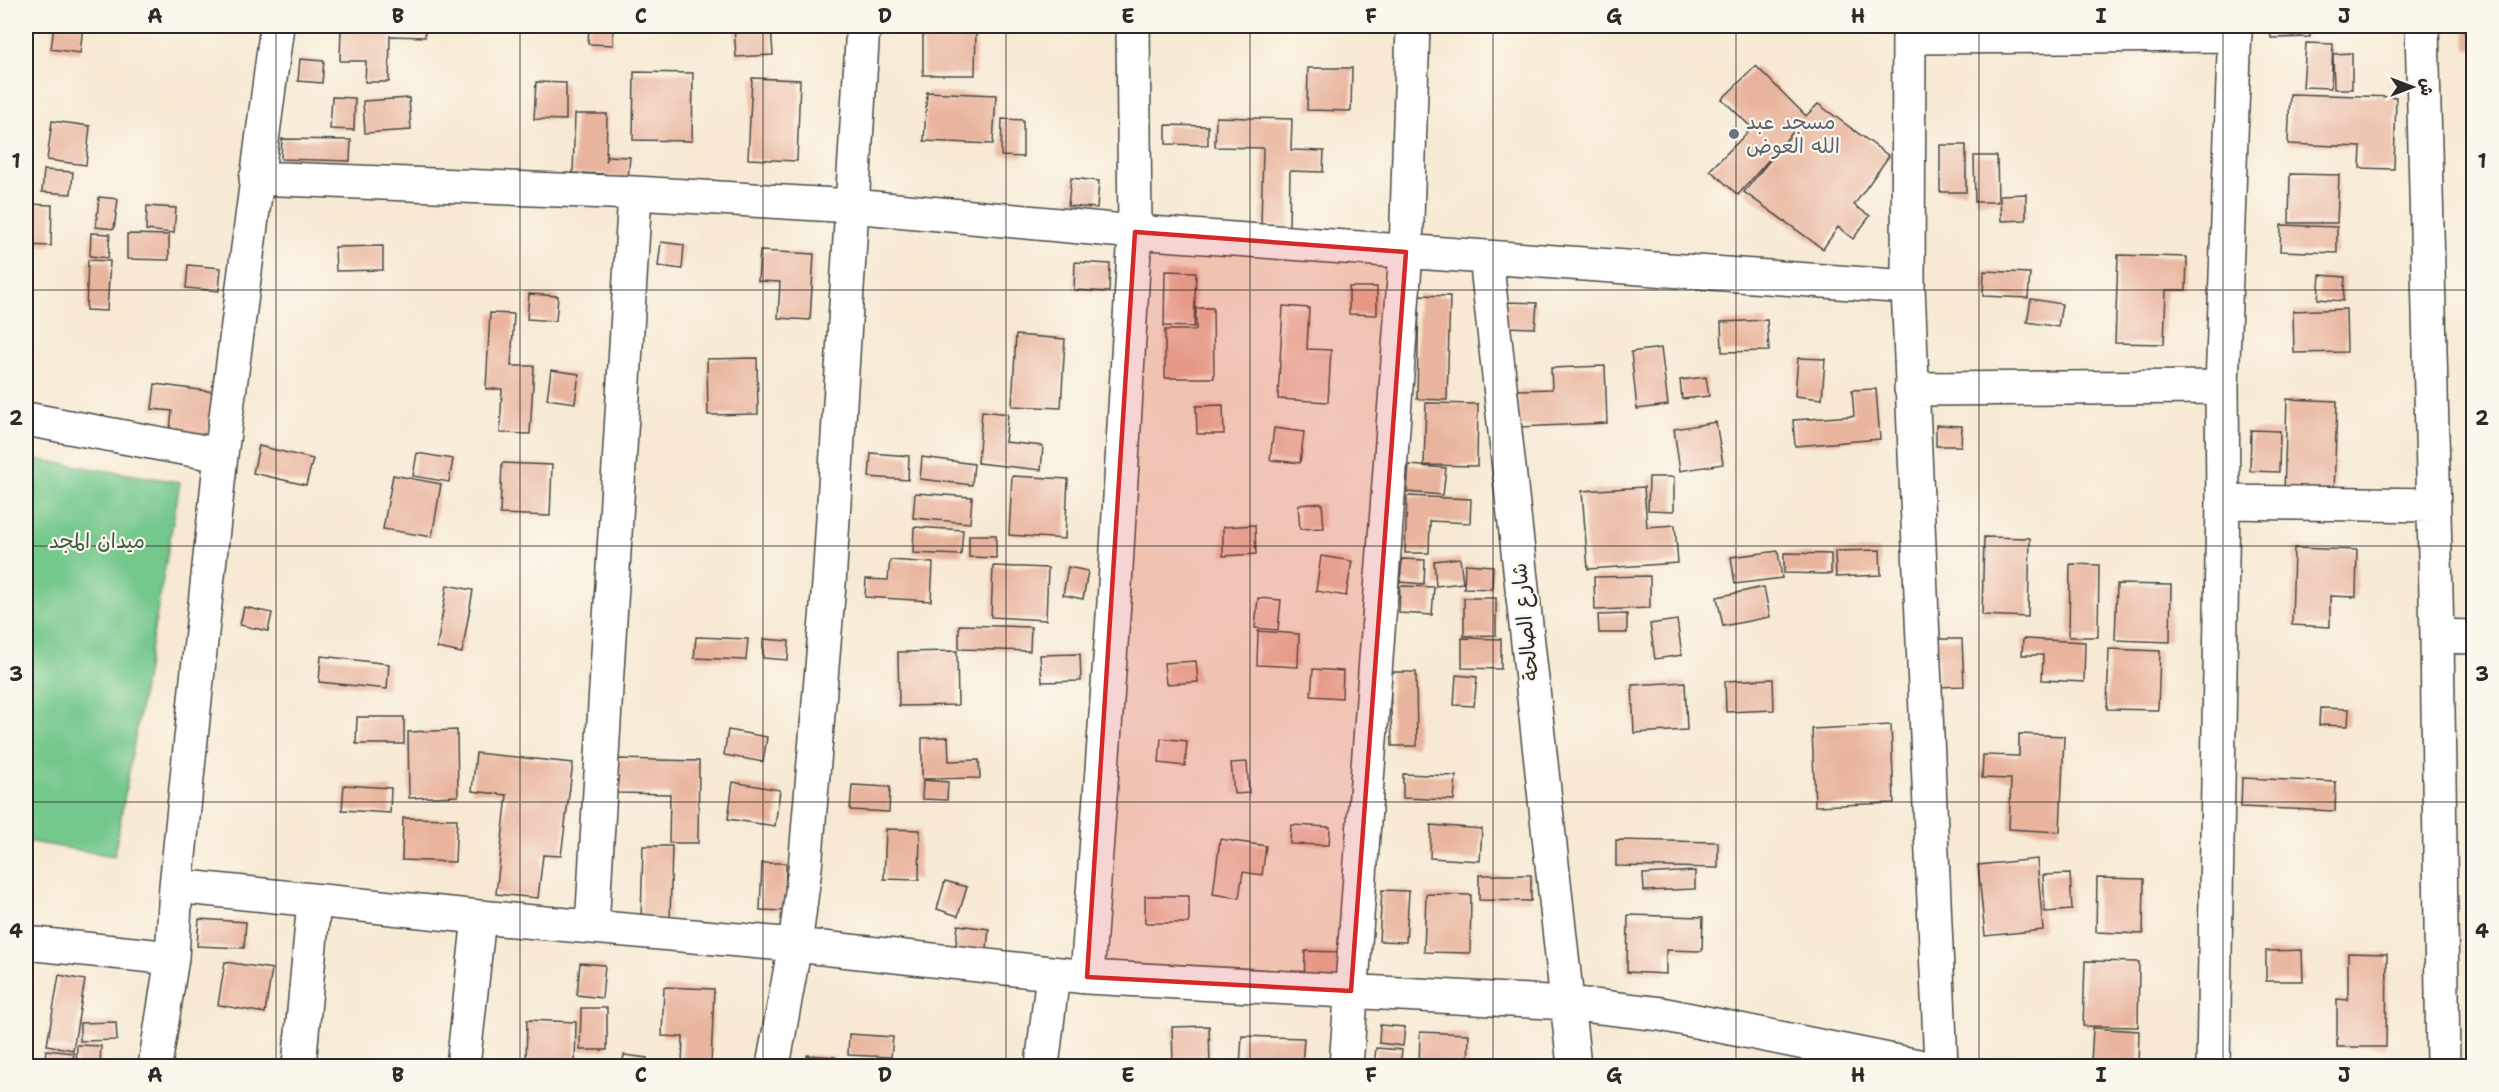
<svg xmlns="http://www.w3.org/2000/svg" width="2499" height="1092" font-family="'Shantell Sans','Playpen Sans Arabic',sans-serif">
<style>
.green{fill:#74c88c;stroke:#507a5c;stroke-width:1.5}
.building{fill:#e9b49d}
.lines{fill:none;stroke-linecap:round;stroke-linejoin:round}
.minor-casing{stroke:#4a4844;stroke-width:36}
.minor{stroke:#fff;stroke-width:33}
.marked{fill:#d62828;fill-opacity:0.2;stroke:#d62828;stroke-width:4.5;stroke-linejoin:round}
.grid{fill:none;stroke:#2b2b2b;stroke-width:1.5;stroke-opacity:0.55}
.worship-dot{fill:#6b7280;stroke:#fbf7ec;stroke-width:2}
.labels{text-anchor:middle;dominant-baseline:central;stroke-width:4.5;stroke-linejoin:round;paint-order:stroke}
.worship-label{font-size:21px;fill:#5b616d;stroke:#fbf7ec;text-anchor:start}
.park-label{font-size:21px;fill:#415a48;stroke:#fbf7ec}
.street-label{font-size:21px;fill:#2b2b2b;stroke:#fbf7ec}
.neatline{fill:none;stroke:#2b2b2b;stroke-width:2}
.grid-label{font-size:20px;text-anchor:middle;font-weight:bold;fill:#2b2b2b}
</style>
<rect width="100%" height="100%" fill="#fbf7ec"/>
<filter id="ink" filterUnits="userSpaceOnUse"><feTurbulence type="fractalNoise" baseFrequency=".0167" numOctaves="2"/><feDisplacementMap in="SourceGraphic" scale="12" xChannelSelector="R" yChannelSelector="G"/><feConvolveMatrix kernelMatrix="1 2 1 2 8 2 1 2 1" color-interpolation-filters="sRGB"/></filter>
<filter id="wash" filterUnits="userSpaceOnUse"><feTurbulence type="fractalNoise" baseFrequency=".008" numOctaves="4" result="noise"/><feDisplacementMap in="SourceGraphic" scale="24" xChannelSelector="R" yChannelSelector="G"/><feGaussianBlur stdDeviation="1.35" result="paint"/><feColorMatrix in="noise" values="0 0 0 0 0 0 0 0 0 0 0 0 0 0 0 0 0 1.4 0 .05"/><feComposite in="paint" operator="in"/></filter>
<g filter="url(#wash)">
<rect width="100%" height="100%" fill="#f7e9d3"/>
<path class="green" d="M26,458L180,482L114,856L26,841Z"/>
<g id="blocks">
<path class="building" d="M54,26H83L80,53L51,49Z
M341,26H425V37L390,36L389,82H365L366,61H340Z
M589,26H613V45L588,44Z
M734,26H771L773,55L736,57Z
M903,26H976L975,75H923V32H903Z
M2270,26H2310V37L2271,38Z
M2465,26H2474V50H2466Z
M2306,43L2333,44L2331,88L2303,87Z
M2352,53V89H2334L2333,54Z
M300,59L324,61L322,83L298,81Z
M1756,66L1806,116L1818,104L1889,156L1854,205L1870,216L1853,239L1838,227L1823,249L1744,192L1793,132L1738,195L1710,170L1752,128L1722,99Z
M1308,68H1352L1351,111L1307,110Z
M634,72L693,73L692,141L633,140Z
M752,78L800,80L797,161L748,159Z
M536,82L566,83V120L534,119Z
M927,92L996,95L993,144L924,141Z
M2290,94L2396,97L2394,169L2360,168L2361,147L2288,144Z
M332,97L355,98L354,130L330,129Z
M409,98L411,130L365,133L363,101Z
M575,114H607L606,162L607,156L630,157L628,178L605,176V174L573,173Z
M1216,117L1292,119L1291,150L1324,151L1323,172L1290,171L1289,227L1261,226L1263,148L1215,147Z
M1002,119L1023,120V157L1001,156Z
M52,121L90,126L86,165L47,160Z
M1166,125L1208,126V145L1166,144Z
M282,139L351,140L350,161L281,159Z
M1940,145H1966V192H1940Z
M1974,156H1997L1998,202H1975Z
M44,170L73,172L71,194L42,192Z
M2290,174L2339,175L2337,223H2289Z
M1071,178L1099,181L1097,208L1068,206Z
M2026,194V220L2001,221L2000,195Z
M99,197L118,199L114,229L96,227Z
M26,204L52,205L51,246L26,245Z
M147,206L176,208L174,233L146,230Z
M2281,225L2337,227V253L2280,251Z
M91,233L110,234L108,258L90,256Z
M127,234L169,235V260L127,259Z
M661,242L684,245L682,269L658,266Z
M383,246V270L336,271L335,247Z
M760,251L814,254L810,320L778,318L780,282L758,281Z
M2118,255L2187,257L2186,290H2166L2164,344L2115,343Z
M88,260L110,261L107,311L86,310Z
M1075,262L1110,264L1109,292L1074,290Z
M188,265L221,268L219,291L186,288Z
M1165,271L1196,272L1194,327L1164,326Z
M1984,271L2030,273L2028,298L1983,296Z
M2320,275L2345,277L2343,301L2318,299Z
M1349,287H1377V315L1349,314Z
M529,294L558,296L556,321L527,319Z
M1419,295L1450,296L1447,400L1417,399Z
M2031,299L2062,304L2058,327L2027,322Z
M1506,302L1537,303L1535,328L1505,327Z
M1283,306L1309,308L1307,349L1331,350L1328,402L1278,399Z
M1196,308H1213L1214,378H1165V330H1196Z
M2346,309L2347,352L2294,353L2293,311Z
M490,313L514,314L511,366H534L530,434L500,433L502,389H486Z
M1767,320L1769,351L1722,352L1721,322Z
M1016,335L1065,339L1061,408L1012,406Z
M1661,348L1668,405L1637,409L1631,352Z
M757,358L758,414L708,415L707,359Z
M1798,358L1825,359L1822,399L1795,396Z
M1605,366L1607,423L1520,427L1518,390L1552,389L1551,368Z
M551,370L579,374L575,403L547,399Z
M1706,377L1709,396L1682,399L1680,380Z
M155,384L214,392L207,442L169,437L172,411L152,409Z
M1876,389L1880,439L1795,446L1793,420L1854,416L1852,390Z
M2287,399L2337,401L2334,495L2284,493Z
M1426,403L1478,404L1477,466L1424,465Z
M1223,405L1224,434H1197L1196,406Z
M982,411L1008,414L1005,442L1043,446L1041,470L978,463Z
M1716,422L1723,464L1680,471L1674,429Z
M1936,425L1962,426L1961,446H1936Z
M1274,428L1304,432L1300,463L1270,460Z
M2251,430L2280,431L2279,472L2250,471Z
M259,446L313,459L306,485L253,473Z
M417,453L453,459L449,482L413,476Z
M871,453L909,456L908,480L869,477Z
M922,457L974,464L972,485L920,479Z
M502,463L552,465L550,516L500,514Z
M1409,465L1446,468L1443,495L1407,492Z
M393,475L441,484L432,537L383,529Z
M1012,476L1068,479L1065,539L1009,535Z
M1649,477H1674V511L1648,510Z
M1644,487L1647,527L1675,525L1678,563L1588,569L1582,491Z
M915,493L972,497L970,523L913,518Z
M1407,496L1471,499L1470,523L1430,521L1429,553H1405Z
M1322,503L1324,528L1300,529L1298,505Z
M1255,525L1256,554L1223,556V527Z
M914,527L963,530L961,555L913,553Z
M969,535H996V558L969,557Z
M1984,537L2030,538L2028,617L1982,615Z
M2294,548L2357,550L2356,597L2330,596V627L2292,625Z
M1880,550L1881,575L1836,577L1835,551Z
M1778,551L1782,578L1735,584L1731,557Z
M1784,553L1831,554V574L1784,573Z
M1321,556L1352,561L1346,596L1316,591Z
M1460,558L1463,583L1436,586L1434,561Z
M1402,559L1425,560L1424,584L1400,582Z
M890,560L933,563L931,601L865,597L866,579L888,580Z
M1465,564L1493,566L1492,589L1464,588Z
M2070,564L2099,565L2098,637H2069Z
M993,566L1048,568L1046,620L991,617Z
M1068,567L1088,571L1083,599L1063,595Z
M1650,576V608L1595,610L1594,577Z
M2117,584L2171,585L2170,642L2115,640Z
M447,585L473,590L462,653L437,648Z
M1400,586L1434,587L1432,615L1399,613Z
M1764,587L1770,617L1723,626L1717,597Z
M1258,598L1281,600L1278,630L1255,628Z
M1464,598H1496V635L1464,636Z
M244,607L272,613L268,631L240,625Z
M1627,614V633H1599L1598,615Z
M1677,620L1682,655L1655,659L1650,624Z
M959,625L1031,627L1030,651L959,649Z
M1258,631L1299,634L1298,667L1257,665Z
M696,637L748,639L746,660L694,658Z
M1462,638L1501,639V669L1462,668Z
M763,639L789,641L788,660L763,658Z
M1938,639H1962L1964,686L1938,687Z
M2023,639L2085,642L2084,682L2042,680L2043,655H2022Z
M2109,649L2160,651L2158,710L2107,709Z
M957,651L958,705L899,706L898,652Z
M1080,654L1081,681L1042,682L1040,655Z
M321,656L389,664L387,689L319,682Z
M1196,661L1198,682L1166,684L1164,663Z
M1313,669L1343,671L1342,698L1311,696Z
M1390,672H1416L1417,746H1392Z
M1456,675L1477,677L1474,706L1454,705Z
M1773,679L1774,710L1726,712L1725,681Z
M1685,682L1687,730L1634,733L1632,685Z
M2320,708L2349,709L2348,726L2319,725Z
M357,717H404V744H356Z
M1891,725L1894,803L1815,806L1812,729Z
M457,730L458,796L409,798L408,732Z
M728,730L767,737L763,762L724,755Z
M2019,734L2064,736L2060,832L2009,829L2011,779L1982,778L1983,755L2019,756Z
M948,737L949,761L979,760L980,778L922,779V738Z
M1161,738L1187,741L1185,766L1159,763Z
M476,753L573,763L561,856L543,855L538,898L496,894L507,795L472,791Z
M618,759L699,761L698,843H669L670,794L617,793Z
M1247,762L1249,793L1234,794L1231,763Z
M1403,774L1456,776L1454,800L1403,798Z
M2242,778L2336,782L2335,811L2241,807Z
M923,780L948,782L947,800L922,799Z
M733,782L780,790L775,826L728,819Z
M344,785L391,788L390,813L342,810Z
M852,785L890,787L889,812L850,810Z
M403,818L457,819L455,862L402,860Z
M1291,825L1330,827L1329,845L1290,844Z
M1431,825L1482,829L1480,861L1430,858Z
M886,829L920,830L919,880L884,879Z
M1220,839L1266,846L1262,875L1243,872L1239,898L1213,894Z
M1616,840L1718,842V868L1616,866Z
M643,846H672L670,920L641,919Z
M2037,859L2043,930L1985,936L1978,865Z
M762,863H786L785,911L760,910Z
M1695,871V889L1644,891L1643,874Z
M2070,874L2072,910L2045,912L2043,875Z
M1479,875H1531V901L1479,900Z
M2097,878L2144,879L2143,934L2096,932Z
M945,881L967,887L958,916L937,909Z
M1382,890L1409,891L1406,942L1379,941Z
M1426,894L1471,895L1470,953L1424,952Z
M1145,896H1189V923H1145Z
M1628,915L1703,917L1702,951L1666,950V974L1627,972Z
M199,919L246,922L244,948L197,946Z
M958,925L989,929L986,957L955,953Z
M2302,950L2303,981H2266V951Z
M1305,951L1339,952L1338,989H1304Z
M2348,953L2387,954L2386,1047H2337V999L2348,1000Z
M2085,961L2139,962L2138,1027L2083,1026Z
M225,962L272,969L265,1013L218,1005Z
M580,963L605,965L602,998L577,995Z
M59,975L85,980L73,1050L47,1045Z
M664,987L714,989L711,1066H682L683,1037L662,1036Z
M581,1008H607V1050H580Z
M527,1020L576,1022L575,1066H526Z
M116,1022L117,1040L80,1041V1023Z
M1380,1025L1405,1027L1403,1046L1379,1043Z
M1209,1026L1210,1066H1173L1172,1027Z
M2093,1028L2139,1031L2138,1065L2091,1062Z
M1420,1032L1469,1034L1468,1066H1419Z
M849,1034L893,1037L891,1057L848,1055Z
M1242,1036L1304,1038L1302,1066H1240Z
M77,1045L101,1046L100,1066H76Z
M1376,1048L1402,1050L1400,1066H1374Z
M46,1050L74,1053L72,1066H44Z
M624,1055L647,1058L646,1066H622Z
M807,1055L835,1057L834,1066H807Z"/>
</g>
</g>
<g filter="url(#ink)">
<use href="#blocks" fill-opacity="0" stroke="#4a4844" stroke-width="1.5"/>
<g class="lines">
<g class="minor-casing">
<path id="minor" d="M1909,26L1908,287L1941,1066
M2422,26L2437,636L2443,1066
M1909,37L2235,35
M256,178L635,193L852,206L1135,232L1486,257L1574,1066
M1486,257L1908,287
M1911,389L2222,387
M26,419L221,455
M2223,502L2433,505
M2437,636L2474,637
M176,886L479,917L795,945L1087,977L1567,1003L1661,1014L1918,1066
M592,927L635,193
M26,943L172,958
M1087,977L1114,603L1135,232L1133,26
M155,1066L172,958L176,886L199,660L221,455L277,26
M299,1066L314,901
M463,1066L479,917
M773,1066L795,945L805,868L829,584L863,26
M1042,1066L1053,974
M1346,1066L1406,252L1413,26
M2213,1066L2223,502L2222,387L2235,26"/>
</g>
<use href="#minor" class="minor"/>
</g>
</g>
<path class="marked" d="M1135,232L1406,252L1351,991L1087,977Z"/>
<path class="grid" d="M276,26V1066M520,26V1066M763,26V1066M1006,26V1066M1250,26V1066M1493,26V1066M1736,26V1066M1979,26V1066M2223,26V1066M26,290H2474M26,546H2474M26,802H2474"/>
<circle class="worship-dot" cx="1734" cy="134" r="6"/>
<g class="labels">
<g class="worship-label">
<text x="1746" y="122">مسجد عبد<tspan x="1746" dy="24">الله العوض</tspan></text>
</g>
<g class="park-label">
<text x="97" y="541">ميدان المجد</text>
</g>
<g class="street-label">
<text transform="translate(1525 622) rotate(-96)">شارع الصالحة</text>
</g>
</g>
<rect width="2499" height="1092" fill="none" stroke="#fbf7ec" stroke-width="66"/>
<g transform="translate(2412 87) rotate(90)" stroke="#fbf7ec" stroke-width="4.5" paint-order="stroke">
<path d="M0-4.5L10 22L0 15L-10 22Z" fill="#2b2b2b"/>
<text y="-9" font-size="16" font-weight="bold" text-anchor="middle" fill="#2b2b2b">ش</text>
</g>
<rect x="33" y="33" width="2433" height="1026" class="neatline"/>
<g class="grid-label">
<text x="155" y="23">A</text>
<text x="398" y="23">B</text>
<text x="641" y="23">C</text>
<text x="885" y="23">D</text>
<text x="1128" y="23">E</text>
<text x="1371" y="23">F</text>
<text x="1614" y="23">G</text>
<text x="1858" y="23">H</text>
<text x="2101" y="23">I</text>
<text x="2344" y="23">J</text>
<text x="16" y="168">1</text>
<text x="2482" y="168">1</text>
<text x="16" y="425">2</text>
<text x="2482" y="425">2</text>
<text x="16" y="681">3</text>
<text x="2482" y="681">3</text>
<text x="16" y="938">4</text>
<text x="2482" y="938">4</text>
<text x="155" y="1082">A</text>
<text x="398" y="1082">B</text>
<text x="641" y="1082">C</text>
<text x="885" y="1082">D</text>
<text x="1128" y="1082">E</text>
<text x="1371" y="1082">F</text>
<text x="1614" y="1082">G</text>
<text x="1858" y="1082">H</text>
<text x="2101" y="1082">I</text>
<text x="2344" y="1082">J</text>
</g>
</svg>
